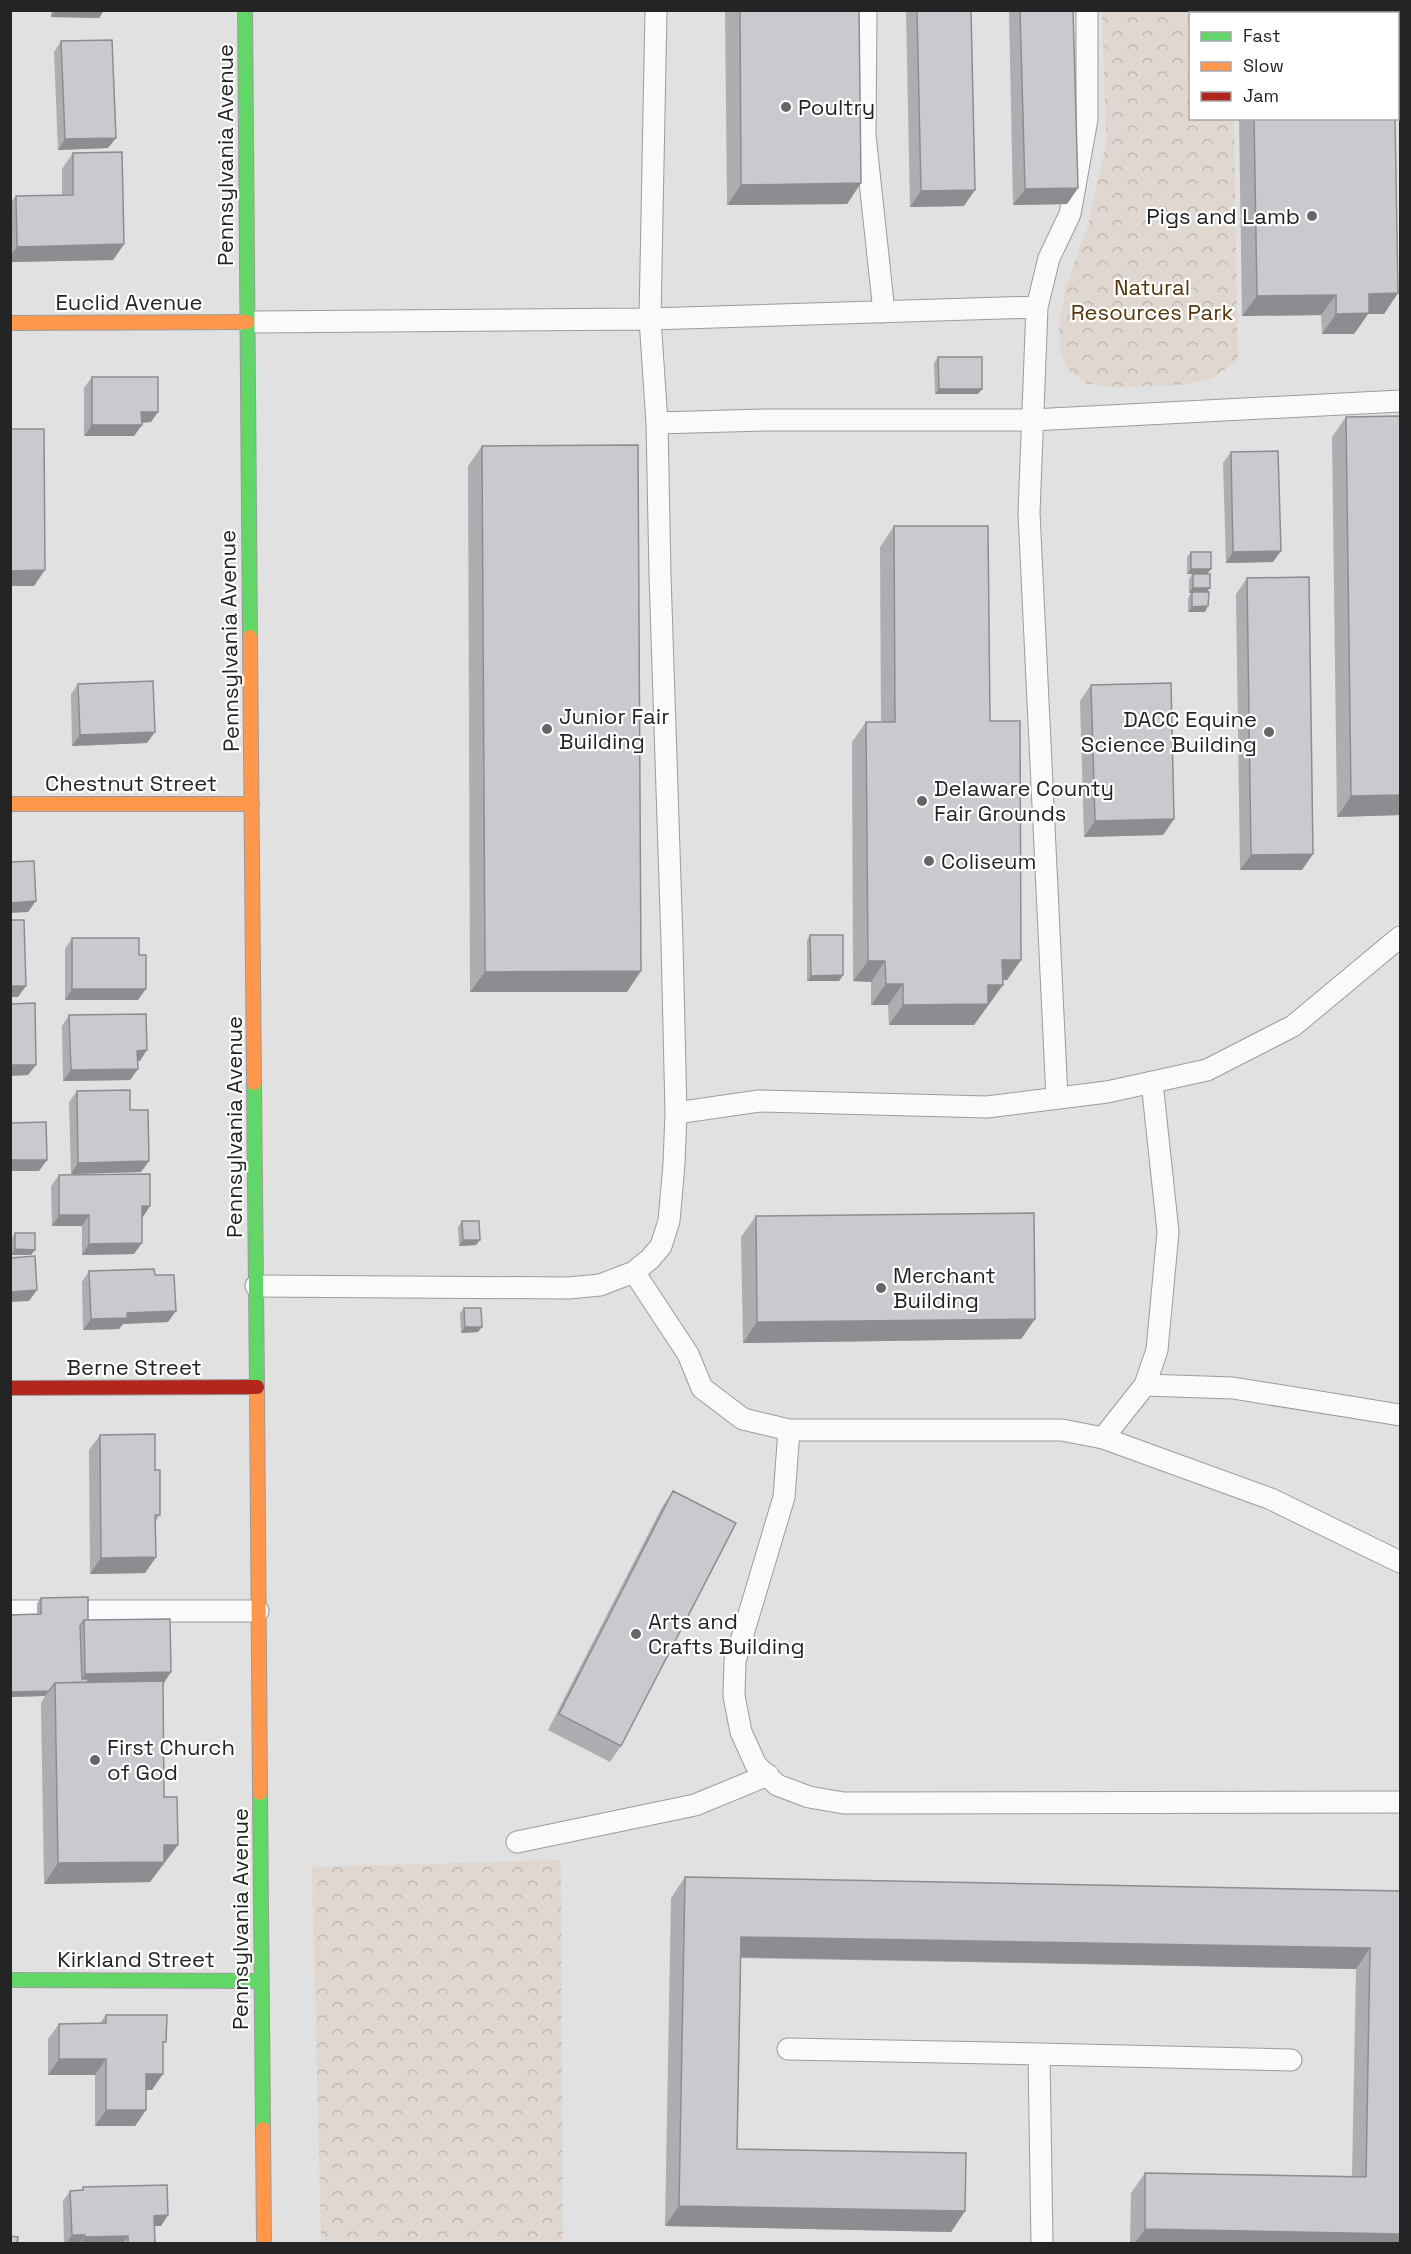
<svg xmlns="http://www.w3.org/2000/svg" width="1411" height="2254" font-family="'Space Grotesk',sans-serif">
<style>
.forest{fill:url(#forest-crowns)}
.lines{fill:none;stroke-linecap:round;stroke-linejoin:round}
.lane-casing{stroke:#9c9c9c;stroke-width:23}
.fast-casing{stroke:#9c9c9c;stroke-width:16}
.slow-casing{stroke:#9c9c9c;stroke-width:16}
.jam-casing{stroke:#9c9c9c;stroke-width:16}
.lane{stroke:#fafafb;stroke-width:21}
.fast{stroke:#63d668;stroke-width:14}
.slow{stroke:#ff974d;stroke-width:14}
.jam{stroke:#b3261e;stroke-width:14}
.wall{fill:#adadb2}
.shaded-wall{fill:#8d8d91}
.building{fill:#c9c9cf;stroke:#8d8d91;stroke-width:1.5}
.poi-dot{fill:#666667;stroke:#fff;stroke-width:2}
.labels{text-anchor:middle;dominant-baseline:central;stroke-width:4.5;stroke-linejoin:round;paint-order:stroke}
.poi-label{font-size:22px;fill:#242425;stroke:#fff;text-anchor:start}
.street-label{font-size:22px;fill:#242425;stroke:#fff}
.park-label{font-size:22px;fill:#56350b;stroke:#fff}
</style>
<defs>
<pattern id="forest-crowns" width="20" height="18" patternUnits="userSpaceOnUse" patternTransform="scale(1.5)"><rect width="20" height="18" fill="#e0d8d0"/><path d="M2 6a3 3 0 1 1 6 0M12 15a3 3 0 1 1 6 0" fill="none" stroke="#c0b9b2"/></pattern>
</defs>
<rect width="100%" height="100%" fill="#e1e1e2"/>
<path class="forest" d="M1102,11H1232V13L1190,14V118L1234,119L1238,361L1212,378L1181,385L1116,387L1088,384L1070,372L1060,352L1059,325L1066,286L1088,225L1106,144Z
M561,1860L563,2243H321L312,1867Z"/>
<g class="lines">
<g class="lane-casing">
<path id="lane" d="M866,10L865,135L884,312
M247,322L650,319L1037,307
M657,423L766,420H1032L1400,401
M1057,1098L1029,513L1037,307L1049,258L1070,214L1087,119V10
M676,1113L759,1101L987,1107L1107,1092L1207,1070L1293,1026L1400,937
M634,1272L688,1354L702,1388L743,1419L789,1430H1062L1103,1438L1271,1499L1400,1562
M256,1286L568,1288L600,1285L634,1272L650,1259L661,1246L669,1221L674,1164L676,1113L672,942L660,575L657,423L650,319L656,10
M1145,1385L1233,1388L1400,1415
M789,1430L784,1497L735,1661L734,1696L741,1732L756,1765L777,1785L809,1797L844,1803L1400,1802
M1103,1438L1145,1385L1157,1350L1168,1232L1152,1082
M10,1611H258
M517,1842L695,1805L768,1775
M788,2049L1039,2054
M1042,2244L1039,2054L1291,2060"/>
</g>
<g class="fast-casing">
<path id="fast" d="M245,10L250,637
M254,1083L257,1388
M260,1793L263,2129
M10,1980L262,1981"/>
</g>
<g class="slow-casing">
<path id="slow" d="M10,323L247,322
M250,637L254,1083
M10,804H252
M257,1388L260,1793
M263,2129L264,2244"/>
</g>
<g class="jam-casing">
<path id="jam" d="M10,1388L257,1387"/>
</g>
<use href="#lane" class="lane"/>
<use href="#fast" class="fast"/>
<use href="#slow" class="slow"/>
<use href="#jam" class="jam"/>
</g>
<path class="wall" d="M51,10H104L99,18L51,17Z
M725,10H859L861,183L847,204L727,205Z
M906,10H971L964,206L910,207Z
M1009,10H1073L1078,188L1067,204L1013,205Z
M1240,10H1394V14H1238Z
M61,41L108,148L58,150L54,52Z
M1239,118H1395L1398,293L1384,314H1368L1354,334H1322L1321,315L1242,316Z
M73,153L124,244L113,260L10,262V203L16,196L62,195V169Z
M938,357L982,389L978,394H935L934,363Z
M92,377L151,422L142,423L134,436H84V388Z
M1401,416V815L1337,817L1332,437L1346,417Z
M482,446L627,992H470L468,466Z
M1231,452L1273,562L1226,563L1223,463Z
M894,526L990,721L1021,960L1007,980H1003L988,1006H987L974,1025H889L888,1005H871V982L853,981L852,742L866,722H881L880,547Z
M1191,552L1211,569L1207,574V592L1205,612H1188V598L1191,593H1189V579L1192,574H1187V557Z
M1247,578L1302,870H1240L1236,594Z
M78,684L147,743L72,746L71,694Z
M1091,685L1174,819L1163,835L1084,837L1080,701Z
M810,935L843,975L839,981H807V940Z
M72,938L139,955L138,1000H65V949Z
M69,1015L140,1061H138V1069L130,1080L63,1081L62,1026Z
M77,1091L130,1110L149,1161L141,1172L71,1174L69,1102Z
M59,1175L143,1217H142L134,1254L82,1255V1226H52L51,1186Z
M756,1216L1035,1319L1021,1339L743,1343L741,1237Z
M462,1221L480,1240L476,1245L459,1246L458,1227Z
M15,1233L31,1255H11V1239Z
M89,1271L155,1275L168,1322L123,1324L119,1329L83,1330L82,1282Z
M464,1308L478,1332L461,1333L460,1313Z
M100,1435L155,1470L160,1515L156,1521V1557L145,1573L90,1574L89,1450Z
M673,1491L621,1746L610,1762L548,1730L662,1507Z
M41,1598L88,1620L164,1683H163L164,1865H162L150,1882L44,1884L41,1703L45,1696L10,1697V1615H37V1603Z
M685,1877L1401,1891V2244H1130L1131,2193L1145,2173L1352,2176L1356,1969L741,1958L737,2149L965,2211L951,2232L665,2226L671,1898Z
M106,2015L163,2046L152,2090H146V2110L135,2126H95V2075H48V2039L59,2024L100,2023Z
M83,2187L168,2215L161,2226H155L154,2244H64L63,2201L70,2191L81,2190Z"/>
<path class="shaded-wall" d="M55,10H104L99,18L51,17Z
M116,138L108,148L58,150L65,139Z
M861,183L847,204L727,205L741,185Z
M1078,188L1067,204L1013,205L1025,189Z
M975,190L964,206L910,207L921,191Z
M124,244L113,260L10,262V256L17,247Z
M1398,293L1384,314H1368L1354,334H1322L1336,314L1369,294Z
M1336,295L1321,315L1242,316L1257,296Z
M939,389H982L978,394H935Z
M141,412H158L151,422L134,423Z
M92,425H142L134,436H84Z
M1281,551L1273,562L1226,563L1233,552Z
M1191,569H1211L1207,574H1187Z
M45,570L34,586H10V571Z
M1193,588H1210L1206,593H1189Z
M1208,606L1205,612H1188L1192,607Z
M155,732L147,743L72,746L80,735Z
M1401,795V815L1337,817L1351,796Z
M1174,819L1163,835L1084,837L1095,821Z
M1313,854L1302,870H1240L1251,855Z
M36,901L28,912L10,913V903Z
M1002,960H1021L1007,980H988Z
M868,961H885L871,982L853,981Z
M641,971L627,992H470L485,972Z
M843,975L839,981H807L811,976Z
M886,984H903L888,1005H871Z
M988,985H1003L974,1025H889L903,1005Z
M10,986H26L18,997H10Z
M72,989H146L138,1000H65Z
M147,1050L140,1061H130L137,1051Z
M10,1065H36L28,1075L10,1076Z
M138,1069L130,1080L63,1081L71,1070Z
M10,1160H47L39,1171H10Z
M149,1161L141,1172L71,1174L78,1163Z
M142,1206H150L143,1217H134Z
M59,1215H89L82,1226H52Z
M463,1240H480L476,1245L459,1246Z
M142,1243L134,1254L82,1255L89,1244Z
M15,1249L35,1250L31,1255H11Z
M37,1290L29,1301L10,1302V1292Z
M176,1311L168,1322L123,1324L119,1329L83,1330L91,1319L127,1313Z
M1035,1319L1021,1339L743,1343L757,1322Z
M465,1327H482L478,1332L461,1333Z
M156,1557L145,1573L90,1574L101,1558Z
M171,1672L164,1683L78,1685L85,1674Z
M49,1691L45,1696L10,1697V1692Z
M164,1845H178L150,1882L44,1884L58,1863Z
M741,1937L1370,1948L1356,1969L727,1957Z
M59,2059H106L95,2075H48Z
M146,2074H163L152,2090H135Z
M106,2110H146L135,2126H95Z
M679,2206L965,2211L951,2232L665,2226Z
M168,2215L161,2226H147L154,2216Z
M1145,2229L1401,2234V2244H1134Z
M72,2235H85L79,2244H66Z
M128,2236L123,2244H80L85,2237Z"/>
<path class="building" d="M740,10H859L861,183L741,185Z
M917,10H971L975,190L921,191Z
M1020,10H1073L1078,188L1025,189Z
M1252,10H1394V14H1252Z
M112,40L116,138L65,139L61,41Z
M1254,118H1395L1398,293L1369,294V313L1336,314V295L1257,296Z
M122,152L124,244L17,247L16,196L73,195V153Z
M938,357H982V389H939Z
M92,377H158V412H141L142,425H92Z
M1401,416V795L1351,796L1346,417Z
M10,429H44L45,570L10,571Z
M638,445L641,971L485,972L482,446Z
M1278,451L1281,551L1233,552L1231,452Z
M894,526H988L990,721H1020L1021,960H1002L1003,985H988V1004L903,1005V984H886L885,961H868L866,722H895Z
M1191,552H1211V569H1191Z
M1193,574H1210V588H1193Z
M1309,577L1313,854L1251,855L1247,578Z
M1192,592H1209L1208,606L1192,607Z
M153,681L155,732L80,735L78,684Z
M1171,683L1174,819L1095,821L1091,685Z
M34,861L36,901L10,903V862Z
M10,920H24L26,986H10Z
M810,935H843V975L811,976Z
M72,938H139V955H146V989H72Z
M35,1003L36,1065H10V1004Z
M146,1014L147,1050L137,1051L138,1069L71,1070L69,1015Z
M130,1090V1110H148L149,1161L78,1163L77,1091Z
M46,1122L47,1160H10V1123Z
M150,1174V1206H142V1243L89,1244V1215H59V1175Z
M10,1200H11V1246H10Z
M1034,1213L1035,1319L757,1322L756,1216Z
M462,1221H479L480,1240H463Z
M15,1233H35V1250L15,1249Z
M35,1256L37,1290L10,1292V1258Z
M154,1269L155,1275H174L176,1311L127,1313V1318L91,1319L89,1271Z
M464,1308H481L482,1327H465Z
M155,1434V1470H160V1515H155L156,1557L101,1558L100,1435Z
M673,1491L736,1523L621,1746L559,1714Z
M88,1597V1620H84L80,1626L82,1679H88V1682L55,1683L49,1691L10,1692V1615L41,1614V1598Z
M170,1619L171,1672L85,1674L84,1620Z
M163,1681L164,1797H177L178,1845H164V1862L58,1863L55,1683Z
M685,1877L1401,1891V2234L1145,2229V2173L1366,2177L1370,1948L741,1937L737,2149L966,2153L965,2211L679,2206Z
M106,2015H167L166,2042H163V2074H146V2110H106V2059H59V2024L106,2023Z
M167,2185L168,2215L154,2216L155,2243H128V2236L85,2237V2235H72L70,2191L83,2190V2187Z
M10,2236L18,2237L17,2244H10Z"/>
<g class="poi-dot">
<circle cx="786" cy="107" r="6"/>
<circle cx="1312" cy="216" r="6"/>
<circle cx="547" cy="729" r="6"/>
<circle cx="1269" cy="732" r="6"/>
<circle cx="922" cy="801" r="6"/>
<circle cx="929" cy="861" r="6"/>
<circle cx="881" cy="1288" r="6"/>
<circle cx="636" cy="1634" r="6"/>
<circle cx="95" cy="1760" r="6"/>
</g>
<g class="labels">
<g class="poi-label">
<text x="798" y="107">Poultry</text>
<text x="1300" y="216" text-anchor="end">Pigs and Lamb</text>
<text x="559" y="716">Junior Fair<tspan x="559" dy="25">Building</tspan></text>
<text x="1257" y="719" text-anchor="end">DACC Equine<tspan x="1257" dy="25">Science Building</tspan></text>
<text x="934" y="788">Delaware County<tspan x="934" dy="25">Fair Grounds</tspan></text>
<text x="941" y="861">Coliseum</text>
<text x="893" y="1275">Merchant<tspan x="893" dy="25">Building</tspan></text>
<text x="648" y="1621">Arts and<tspan x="648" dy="25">Crafts Building</tspan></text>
<text x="107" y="1747">First Church<tspan x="107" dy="25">of God</tspan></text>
</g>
<g class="street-label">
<text transform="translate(225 155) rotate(-90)">Pennsylvania Avenue</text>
<text x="129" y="302">Euclid Avenue</text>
<text transform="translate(229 641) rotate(-91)">Pennsylvania Avenue</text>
<text x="131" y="783">Chestnut Street</text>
<text transform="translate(234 1127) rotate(-90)">Pennsylvania Avenue</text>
<text x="134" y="1367">Berne Street</text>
<text transform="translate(240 1919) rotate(-90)">Pennsylvania Avenue</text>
<text x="136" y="1959">Kirkland Street</text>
</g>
<g class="park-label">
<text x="1152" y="287">Natural<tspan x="1152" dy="25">Resources Park</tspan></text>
</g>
</g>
<rect width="1411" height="2254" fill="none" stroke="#242425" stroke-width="24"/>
<rect x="1189" y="12" width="210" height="108" fill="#ffffff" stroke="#a7a7a8" stroke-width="1.5"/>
<rect x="1201" y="32" width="30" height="9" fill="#63d668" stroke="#a7a7a8" stroke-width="1.5"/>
<text x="1243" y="42" font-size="18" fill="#242425">Fast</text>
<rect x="1201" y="62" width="30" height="9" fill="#ff974d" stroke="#a7a7a8" stroke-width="1.5"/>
<text x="1243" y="72" font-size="18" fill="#242425">Slow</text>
<rect x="1201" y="92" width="30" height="9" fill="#b3261e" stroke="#a7a7a8" stroke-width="1.5"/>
<text x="1243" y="102" font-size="18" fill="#242425">Jam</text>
</svg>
